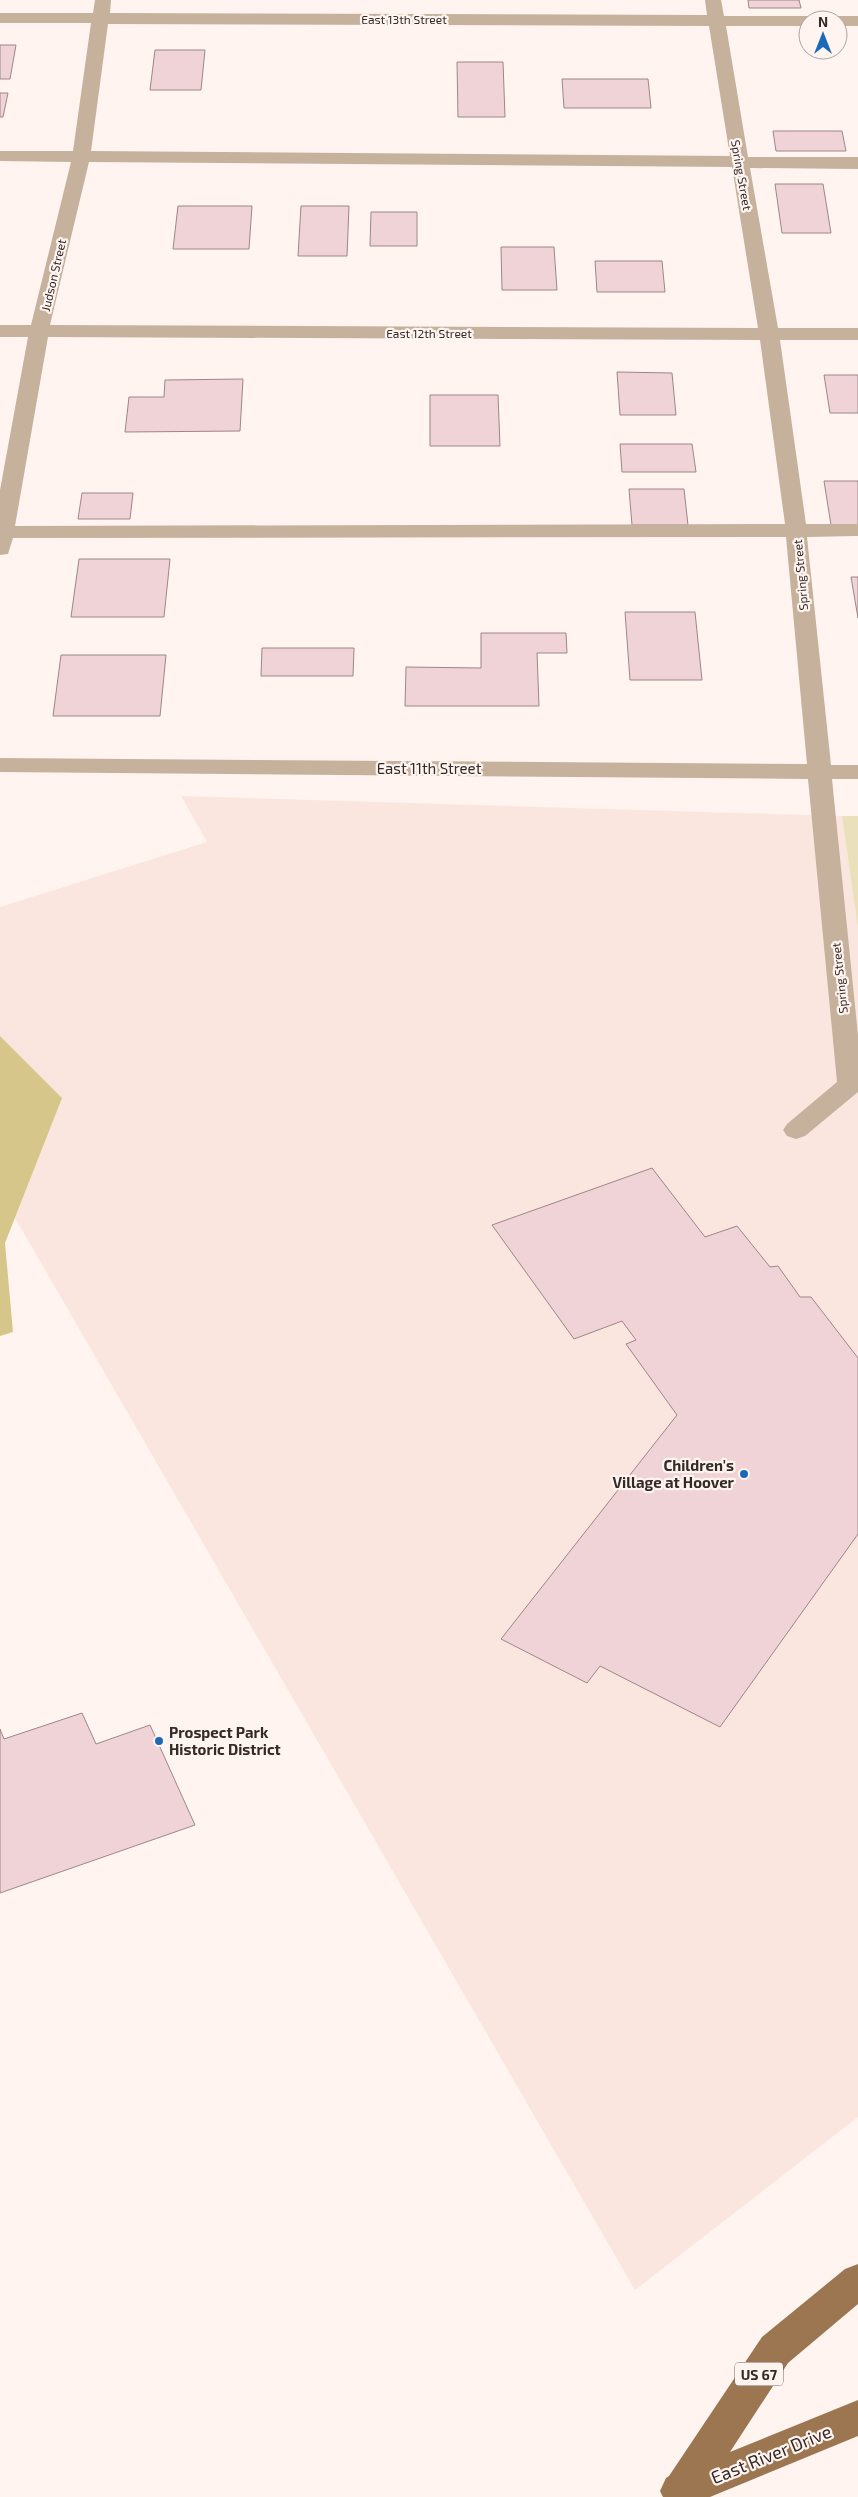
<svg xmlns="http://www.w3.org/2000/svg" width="858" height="2497" font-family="'Exo 2',sans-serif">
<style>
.built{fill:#fbe6df}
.green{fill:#eae0bb}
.forest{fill:#d7c689}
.building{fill:#efd3d7;stroke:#9e8589}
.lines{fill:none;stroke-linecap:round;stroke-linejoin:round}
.minor{fill:#c6b19d;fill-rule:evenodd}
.major{fill:#9b7651;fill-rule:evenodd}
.poi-dot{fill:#1c69b8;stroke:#fff4f0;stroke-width:2}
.labels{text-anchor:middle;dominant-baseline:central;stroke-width:4.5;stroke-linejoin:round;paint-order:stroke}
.far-street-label{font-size:12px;fill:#342a27;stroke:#fff4f0}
.shield{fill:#fff4f0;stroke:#716763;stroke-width:1}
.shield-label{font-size:14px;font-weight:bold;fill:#342a27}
.street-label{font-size:15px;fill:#342a27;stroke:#fff4f0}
.poi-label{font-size:15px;font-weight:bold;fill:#342a27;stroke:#fff4f0;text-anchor:end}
.near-street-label{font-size:18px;fill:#342a27;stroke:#fff4f0}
</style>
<rect width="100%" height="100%" fill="#fff4f0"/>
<path class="built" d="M181,796L842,816L858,929V2117L635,2290L0,1192V907L207,842Z"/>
<path class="green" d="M842,816H858V929Z"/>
<path class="forest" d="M0,1036L62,1098L5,1243L13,1332L0,1336Z"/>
<path class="building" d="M748,0H799L801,8H749Z
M0,45H16L10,79H0Z
M155,50H205L201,90H150Z
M457,62H503L505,117H458Z
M562,79H648L651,108H564Z
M0,93H8L3,117H0Z
M773,131H842L846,151H776Z
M775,184H823L831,233H782Z
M178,206H252L249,249H173Z
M301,206H349L347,256H298Z
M371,212H417V246H370Z
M501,247H554L557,290H502Z
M595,261H662L665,292H597Z
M617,372L672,373L676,415H620Z
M824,375H858V413H830Z
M243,379L240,431L125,432L129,397H164L165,380Z
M430,395H498L500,446H430Z
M620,444H692L696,472H622Z
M824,481H858V525H831Z
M629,489H684L688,525H632Z
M82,493H133L130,519H78Z
M79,559H170L164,617H71Z
M851,577H858V618Z
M625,612H695L702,680H630Z
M481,633H566L567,653H537L539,706H405L406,667L481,668Z
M262,648H354L353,676H261Z
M61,655H166L160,716H53Z
M652,1168L705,1237L737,1226L770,1267L778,1266L800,1297H811L858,1358V1534L720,1727L600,1666L587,1683L501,1639L677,1415L626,1344L636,1340L622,1321L574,1339L492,1225Z
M82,1713L96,1744L150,1725L195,1825L0,1893V1729L4,1739Z"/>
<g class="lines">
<path class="minor" d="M95,0H111L110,13L707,15L705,0H721L724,16H808L816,20H808V26H726L748,157H858V169L750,168L778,328H858V340H780L806,524H858V536L807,537L831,765H858V779H832L858,1035V1092L805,1136L796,1139L787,1136L783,1130L787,1124L837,1082L808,779L0,772V758L807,764L786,537L13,538L8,554L0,555V490L28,337H0V325H31L71,162L0,161V151H73L91,23H0V13H93ZM108,24L709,26L730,156L91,151ZM89,162L732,167L758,328L50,325ZM48,337L760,340L785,524L15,526Z
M838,16H858V26H838V20H830Z"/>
<path class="major" d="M858,2264V2304L788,2363L730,2452L858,2400V2436L710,2497H663L660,2491L666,2478L669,2476L762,2337L845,2269Z"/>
</g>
<g class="poi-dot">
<circle cx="744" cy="1474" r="5"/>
<circle cx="159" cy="1741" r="5"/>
</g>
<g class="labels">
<g class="far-street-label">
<text x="404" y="19">East 13th Street</text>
<text transform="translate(742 175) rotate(80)">Spring Street</text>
<text transform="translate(53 275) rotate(-77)">Judson Street</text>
<text x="429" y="333">East 12th Street</text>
<text transform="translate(800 575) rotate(-95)">Spring Street</text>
<text transform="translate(839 978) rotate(-96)">Spring Street</text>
</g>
<rect class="shield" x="735" y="2362.5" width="48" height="23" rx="4"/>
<g class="shield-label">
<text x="759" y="2374">US 67</text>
</g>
<g class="street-label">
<text x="429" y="768">East 11th Street</text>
</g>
<g class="poi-label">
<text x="734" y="1465">Children's<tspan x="734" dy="17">Village at Hoover</tspan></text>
<text x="169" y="1732" text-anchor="start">Prospect Park<tspan x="169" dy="17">Historic District</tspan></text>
</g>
<g class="near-street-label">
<text transform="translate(771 2454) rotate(-22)">East River Drive</text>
</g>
</g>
<g transform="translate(823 35)"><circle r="24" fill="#fff4f0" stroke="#aea3a0"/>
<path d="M0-4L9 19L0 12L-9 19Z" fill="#1c69b8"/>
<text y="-8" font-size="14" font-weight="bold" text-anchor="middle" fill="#342a27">N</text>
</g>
</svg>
